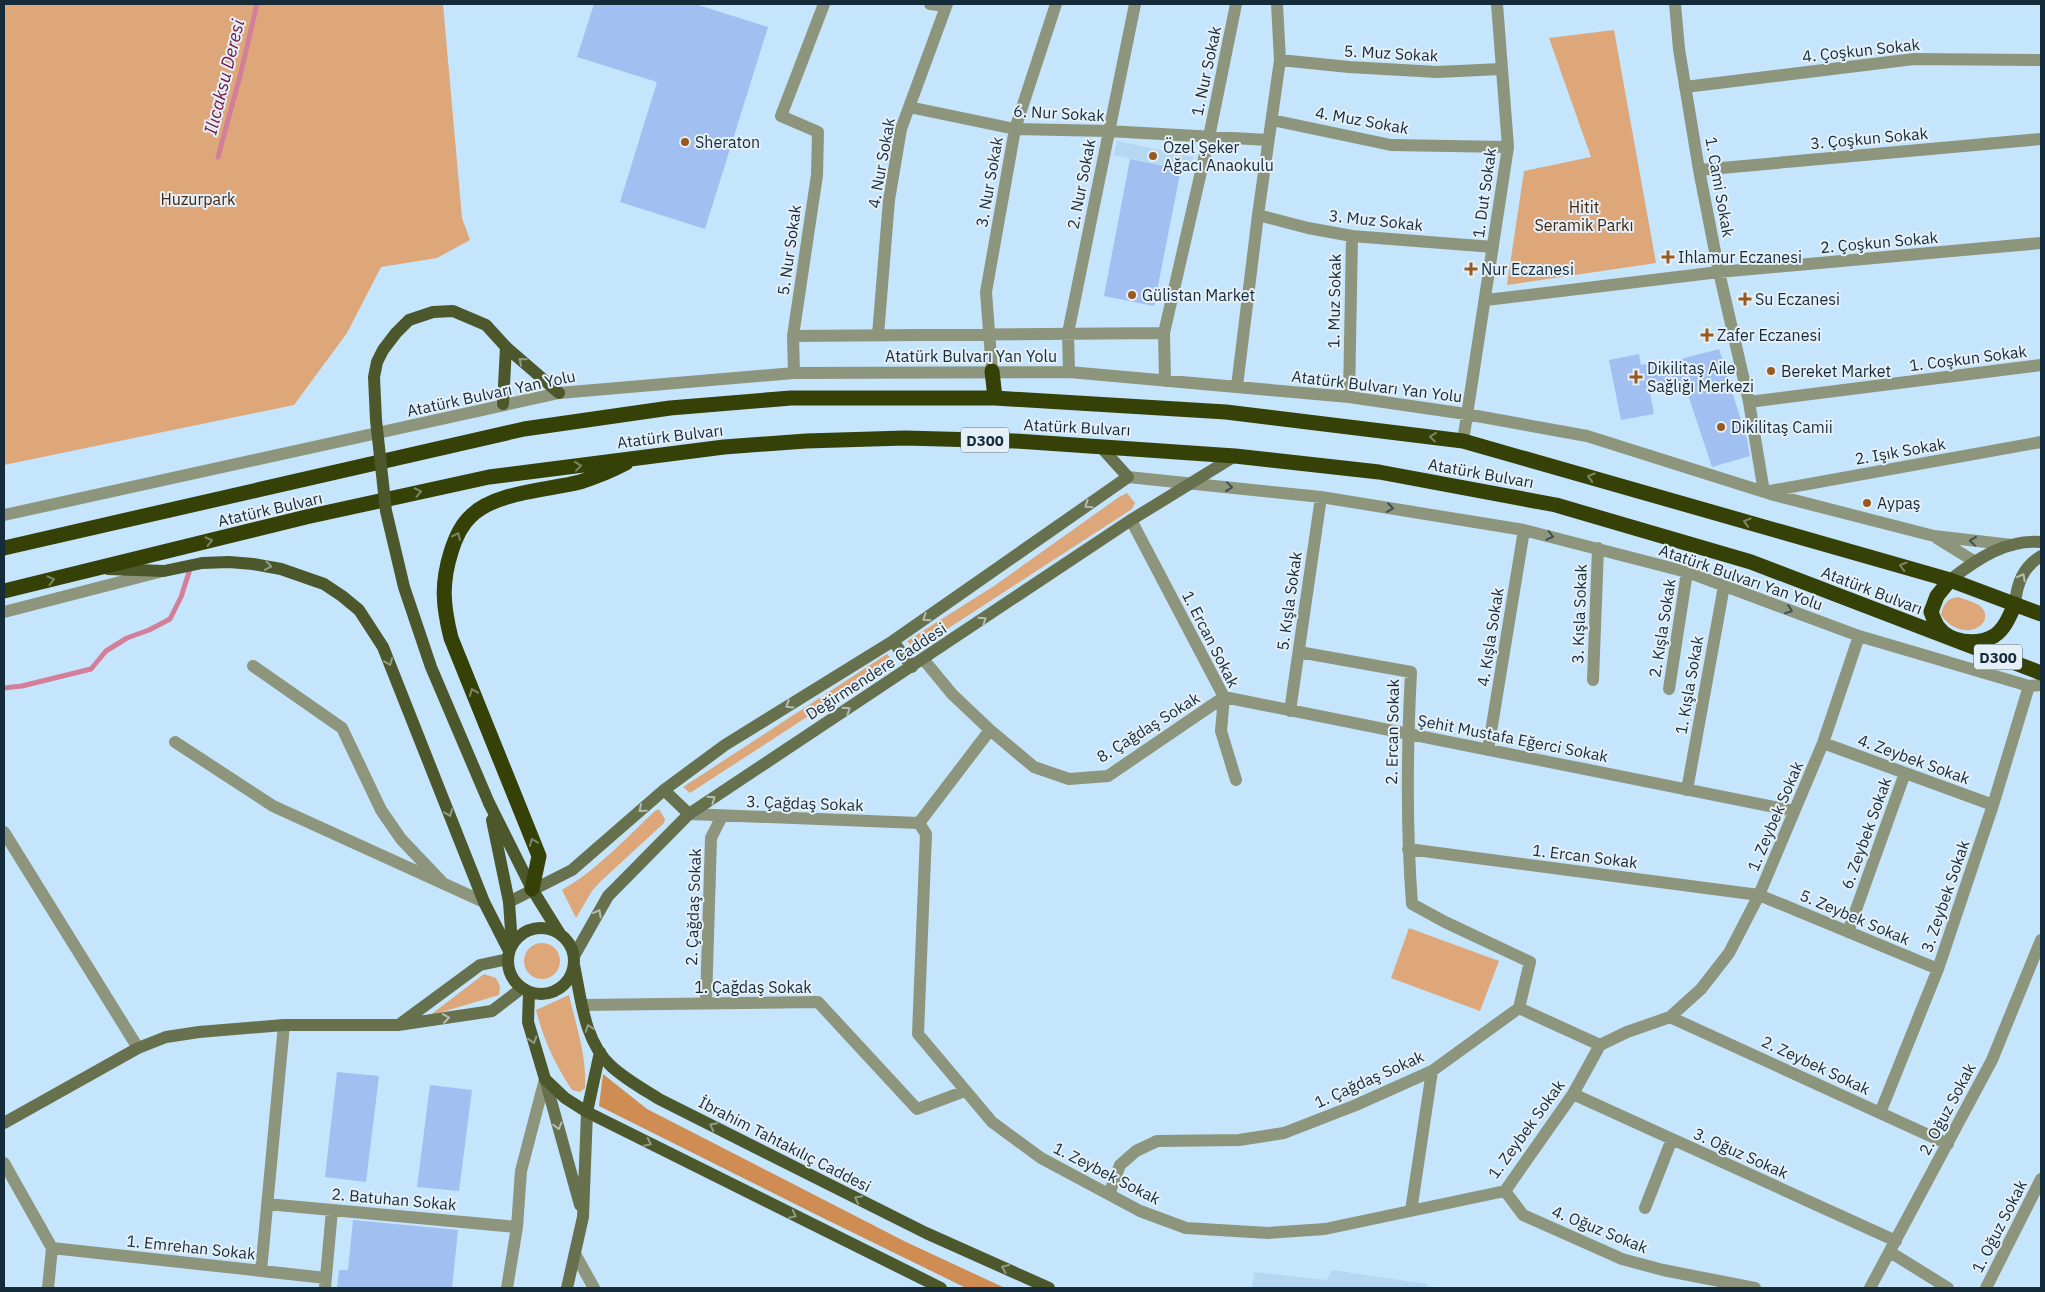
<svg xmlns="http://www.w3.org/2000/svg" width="2045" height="1292" font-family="'IBM Plex Sans',sans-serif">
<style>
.built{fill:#b4d7f2}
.green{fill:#dda77a}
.forest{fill:#cf8d54}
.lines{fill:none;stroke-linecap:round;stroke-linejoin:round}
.stream{stroke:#d37f99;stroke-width:5}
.building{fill:#a1bff1}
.street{stroke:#8e957d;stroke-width:12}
.secondary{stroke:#67714e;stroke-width:12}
.primary{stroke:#4c572b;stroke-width:12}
.highway{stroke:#364107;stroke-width:15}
.primary-bridge{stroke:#4c572b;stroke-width:12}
.oneway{stroke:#919b87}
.oneway2{stroke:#7c8767}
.oneway3{stroke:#405051}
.oneway4{stroke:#b3bdb3}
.poi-dot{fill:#985a1f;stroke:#e5eff7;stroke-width:2}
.labels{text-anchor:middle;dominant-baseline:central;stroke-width:4;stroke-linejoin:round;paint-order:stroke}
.shield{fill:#e5eff7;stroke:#546673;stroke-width:1}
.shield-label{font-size:15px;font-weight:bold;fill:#162b3a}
.street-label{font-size:16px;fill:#162b3a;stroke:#e5eff7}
.poi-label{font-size:16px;fill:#162b3a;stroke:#e5eff7;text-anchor:start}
.park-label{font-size:16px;fill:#43270e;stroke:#e5eff7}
.water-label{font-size:18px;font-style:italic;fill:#791340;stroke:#e5eff7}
</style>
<rect width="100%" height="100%" fill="#c5e5fd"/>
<path class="built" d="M1117,141L1193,157L1190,170L1114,155Z
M1332,1270L1427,1284V1288H1252L1254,1272L1327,1280Z"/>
<path class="green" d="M4,4H443L462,218L470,240L437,258L381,267L347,333L294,405L4,465Z
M1614,30L1656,263L1507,285L1524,171L1591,157L1549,38Z
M1127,493L1135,503L1132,509L915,650L907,641L994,586L1119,497Z
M1958,597C1964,599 1971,601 1977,604C2002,619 1965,648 1941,615C1943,605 1947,598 1958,597Z
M887,654L893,661L690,793L683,787Z
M659,809L665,819L664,823L600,882L592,891L576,918L562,890C597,870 625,839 655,811Z
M1409,928L1499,961L1480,1011L1391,978Z
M524 961a18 18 0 1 1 36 0a18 18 0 1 1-36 0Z
M484,974L496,978L500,986L499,995L429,1016Z
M569,995C576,1025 587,1057 585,1088L580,1092L572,1090C556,1066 543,1039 536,1010Z"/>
<path class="forest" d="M603,1074L647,1109L906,1242L1005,1288H966L825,1219L599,1106Z"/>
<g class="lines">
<path class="stream" d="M218,157L240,76L257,4
M4,688L22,686L91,669L106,651L127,638L149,630L170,619L181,597L191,566"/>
</g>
<path class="building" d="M594,4H695L768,27L705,229L620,202L657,82L577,57Z
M1130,159L1181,169L1154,306L1104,296Z
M1719,349L1747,440L1750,456L1712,467L1685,386L1650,392L1654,414L1621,420L1609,360L1639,354L1641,365L1657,362L1658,365Z
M337,1072L379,1076L366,1182L325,1177Z
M430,1085L472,1090L459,1191L417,1187Z
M353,1220L458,1230L452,1288H337L339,1270H348Z"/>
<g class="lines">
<path class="street" d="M930,4L946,6
M1675,4L1679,49L1699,170L1719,272L1749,402L1764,492L2041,442
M1280,60L1349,67L1437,72L1501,69
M1685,87L1914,59L2041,60
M909,107L1015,129L1108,131L1268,140
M1272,120L1391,145L1508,147
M1699,170L2041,139
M1258,215L1308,228L1352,236L1493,247
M1486,300L1719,272L2041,243
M878,335L889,200L901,129L947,4
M793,336L1164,333
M992,371L986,292L1015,129L1056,4
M1069,372L1068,333L1135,4
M794,373L793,336L817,175L818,132L781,116L824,4
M1165,381L1164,333L1209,137L1236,4
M1237,386L1258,215L1280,60L1277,4
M1349,397L1352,236
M1749,402L2041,365
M1463,441L1508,147L1497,4
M1128,477L1321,497L1524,530L1687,572L1859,636L2029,686L2041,685
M4,515L559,393L794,373L1069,372L1349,397L1466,414L1587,436L1774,495L1934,536L2012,545
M1131,520L1224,697L1221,731L1236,780
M1938,539L1974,561
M4,612L159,572
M924,660L952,694L990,730L1034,767L1069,779L1108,776L1224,697L1794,811
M253,666L342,728L381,810L401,839L441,881
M1593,680L1598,548
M1669,689L1687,572
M1290,711L1321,497
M175,742L273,806L484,902
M1823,743L1993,805
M1488,750L1524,530
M1687,790L1724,586
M689,814L919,823
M919,823L926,834L918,1034L992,1122L1041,1158L1140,1211L1186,1228L1268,1233L1325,1229L1505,1191L1573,1094L1600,1045L1627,1032L1670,1017L1701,989L1729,953L1759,895L1823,743L1859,636
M919,823L990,730
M4,832L138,1048
M1408,849L1759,895L1938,969
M1848,932L1905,773
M706,1002L711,838L722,816
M582,1005L818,1002L917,1109L965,1091
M1519,1008L1600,1045
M1670,1017L1948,1144
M1573,1094L1896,1241
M1880,1113L1938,969L1993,805L2029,686
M4,1163L52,1248L48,1288
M1505,1191L1523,1215L1622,1259L1663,1270L1755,1288
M1109,1194L1120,1165L1136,1151L1157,1141L1239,1140L1284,1133L1356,1105L1432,1071L1519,1008L1530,962L1445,922L1412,904C1406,826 1407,749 1411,672L1299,652
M267,1204L517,1227
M1645,1208L1672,1139
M1411,1211L1432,1071
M52,1248L326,1278
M1890,1252L1948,1288
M575,1254L594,1288
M261,1271L284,1025
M325,1288L332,1210
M507,1288L517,1227L521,1171L545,1079
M1870,1288L1992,1060L2041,940
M1986,1288L2041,1179"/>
<path class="secondary" d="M1950,580C1977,559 2006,539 2041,542
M2015,604C2017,583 2023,567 2041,556
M893,641L912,667
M664,790L689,814
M509,902L572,870L664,790L725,745L893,641L1128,477L1100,446
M574,956L608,896L689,814L1131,520L1235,456
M400,1024L480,965L508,959
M545,1079L580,1205
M4,1123L138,1048L166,1037L199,1032L284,1025H398L492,1011L522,988
M567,1288L583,1217L587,1112"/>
<path class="primary" d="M503,404L506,347L559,393
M108,569L164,571L202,563L229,562L253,564L281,569L324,584L342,596L359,610L383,647L484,902L509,951
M489,803L532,889L560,934
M492,820L509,902L512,945
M508 961a33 33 0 1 1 66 0a33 33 0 1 1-66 0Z
M574,965C581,998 584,1041 611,1066C625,1079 643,1089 659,1099L926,1233L1049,1288
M529,992L528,1022L545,1079L565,1098L587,1112L941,1288
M587,1112L600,1052"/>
<path class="highway" d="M992,371L995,398
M4,548L524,429L670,408L791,398H995L1226,412L1463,441L1950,580L2041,614
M1950,580L1937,596L1931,612C1933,617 1935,623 1938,627C1950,643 1976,646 1994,636C2005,629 2010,615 2015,604
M4,591L306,517L489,477L724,447L806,441L905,438L1015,441L1235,456L1379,472L1556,505L1751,562L2041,673
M532,889L539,856L451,638C443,606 441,584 451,552C455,539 461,525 471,516C495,492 548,490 580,482C596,477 611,471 626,463"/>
<path class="primary-bridge" d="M489,803L431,667L404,587L386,511L376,420L374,377L377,362L383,350L396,333L409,320L433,312L453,311L486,325L506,347"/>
</g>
<defs><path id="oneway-chevron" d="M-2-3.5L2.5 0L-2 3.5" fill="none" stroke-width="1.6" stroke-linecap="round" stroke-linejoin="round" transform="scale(1.25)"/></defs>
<g class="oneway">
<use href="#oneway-chevron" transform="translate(522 361) rotate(-140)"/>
<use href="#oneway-chevron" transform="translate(268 566) rotate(10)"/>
<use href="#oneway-chevron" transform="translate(389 662) rotate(68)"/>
<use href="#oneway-chevron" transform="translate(449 813) rotate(68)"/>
<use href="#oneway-chevron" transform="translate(589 1028) rotate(-110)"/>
<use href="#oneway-chevron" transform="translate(533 1040) rotate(73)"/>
<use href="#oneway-chevron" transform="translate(713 1126) rotate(-153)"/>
<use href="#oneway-chevron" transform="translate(648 1143) rotate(26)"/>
<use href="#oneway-chevron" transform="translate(858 1199) rotate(-153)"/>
<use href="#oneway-chevron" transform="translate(793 1215) rotate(26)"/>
<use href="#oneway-chevron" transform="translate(1005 1268) rotate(-156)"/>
</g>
<g class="oneway2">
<use href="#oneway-chevron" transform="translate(1433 437) rotate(-173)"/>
<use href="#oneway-chevron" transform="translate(578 466) rotate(-7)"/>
<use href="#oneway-chevron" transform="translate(1591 477) rotate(-164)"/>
<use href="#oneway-chevron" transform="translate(418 492) rotate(-12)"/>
<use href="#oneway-chevron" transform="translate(1747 522) rotate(-164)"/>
<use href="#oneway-chevron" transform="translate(457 536) rotate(-65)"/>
<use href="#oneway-chevron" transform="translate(209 541) rotate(-14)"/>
<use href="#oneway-chevron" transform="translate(1903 566) rotate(-164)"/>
<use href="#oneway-chevron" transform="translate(51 580) rotate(-14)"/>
<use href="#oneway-chevron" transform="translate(473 692) rotate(-112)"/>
<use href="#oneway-chevron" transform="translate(533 842) rotate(-112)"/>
</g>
<g class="oneway3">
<use href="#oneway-chevron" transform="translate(1229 487) rotate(6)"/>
<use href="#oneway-chevron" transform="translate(1390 508) rotate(9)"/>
<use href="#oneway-chevron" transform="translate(1550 536) rotate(14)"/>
<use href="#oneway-chevron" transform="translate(1973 541) rotate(-174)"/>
<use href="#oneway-chevron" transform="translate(1789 610) rotate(21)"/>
</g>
<g class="oneway4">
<use href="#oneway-chevron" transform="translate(1088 505) rotate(145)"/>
<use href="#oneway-chevron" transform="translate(2022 577) rotate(-62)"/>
<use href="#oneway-chevron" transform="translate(926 618) rotate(145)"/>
<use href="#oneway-chevron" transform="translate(983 620) rotate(-34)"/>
<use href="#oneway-chevron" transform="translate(789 705) rotate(148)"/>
<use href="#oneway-chevron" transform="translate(847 710) rotate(-34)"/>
<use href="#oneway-chevron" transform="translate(712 799) rotate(-34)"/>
<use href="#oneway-chevron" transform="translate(642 809) rotate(139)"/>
<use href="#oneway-chevron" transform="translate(598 913) rotate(-61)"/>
<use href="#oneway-chevron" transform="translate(446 1018) rotate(-8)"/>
<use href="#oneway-chevron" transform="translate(558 1126) rotate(75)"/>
</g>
<g class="poi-dot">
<circle cx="685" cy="142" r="5"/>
<circle cx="1153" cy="156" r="5"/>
<path d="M1665.5 249.5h5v5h5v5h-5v5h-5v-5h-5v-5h5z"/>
<path d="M1468.5 261.5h5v5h5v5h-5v5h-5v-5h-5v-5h5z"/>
<circle cx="1132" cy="295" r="5"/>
<path d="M1742.5 291.5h5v5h5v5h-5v5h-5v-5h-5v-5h5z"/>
<path d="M1704.5 327.5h5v5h5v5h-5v5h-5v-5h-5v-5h5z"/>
<circle cx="1771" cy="371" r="5"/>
<path d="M1633.5 369.5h5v5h5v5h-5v5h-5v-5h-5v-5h5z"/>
<circle cx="1721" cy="427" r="5"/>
<circle cx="1867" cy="503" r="5"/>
</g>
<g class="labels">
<g class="shield">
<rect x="961" y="427.5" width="48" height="25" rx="4"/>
<rect x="1974" y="644.5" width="48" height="25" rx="4"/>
</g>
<g class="shield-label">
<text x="985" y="440">D300</text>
<text x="1998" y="657">D300</text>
</g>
<g class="street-label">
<text transform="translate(1861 50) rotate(-6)">4. Çoşkun Sokak</text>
<text transform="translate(1391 53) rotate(3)">5. Muz Sokak</text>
<text transform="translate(1206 71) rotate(-78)">1. Nur Sokak</text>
<text transform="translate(1059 113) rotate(3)">6. Nur Sokak</text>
<text transform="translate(1362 120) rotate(10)">4. Muz Sokak</text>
<text transform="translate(1869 138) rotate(-5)">3. Çoşkun Sokak</text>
<text transform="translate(881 163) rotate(-80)">4. Nur Sokak</text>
<text transform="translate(989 182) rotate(-80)">3. Nur Sokak</text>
<text transform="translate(1081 184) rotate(-79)">2. Nur Sokak</text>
<text transform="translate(1720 187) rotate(80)">1. Cami Sokak</text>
<text transform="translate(1484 193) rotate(-82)">1. Dut Sokak</text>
<text transform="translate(1376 220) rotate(6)">3. Muz Sokak</text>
<text transform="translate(1879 242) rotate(-5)">2. Çoşkun Sokak</text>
<text transform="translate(789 250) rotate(-82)">5. Nur Sokak</text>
<text transform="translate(1334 301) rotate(-89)">1. Muz Sokak</text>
<text x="971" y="356">Atatürk Bulvarı Yan Yolu</text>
<text transform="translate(1968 358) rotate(-7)">1. Coşkun Sokak</text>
<text transform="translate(1377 386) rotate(7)">Atatürk Bulvarı Yan Yolu</text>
<text transform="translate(491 393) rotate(-12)">Atatürk Bulvarı Yan Yolu</text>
<text transform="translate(1077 427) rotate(3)">Atatürk Bulvarı</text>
<text transform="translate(670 436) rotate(-7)">Atatürk Bulvarı</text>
<text transform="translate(1900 451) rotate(-10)">2. Işık Sokak</text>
<text transform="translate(1481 473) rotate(10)">Atatürk Bulvarı</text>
<text transform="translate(270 509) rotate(-13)">Atatürk Bulvarı</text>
<text transform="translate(1741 577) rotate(19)">Atatürk Bulvarı Yan Yolu</text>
<text transform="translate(1872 590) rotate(21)">Atatürk Bulvarı</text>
<text transform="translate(1289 601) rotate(-82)">5. Kışla Sokak</text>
<text transform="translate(1579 614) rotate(-88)">3. Kışla Sokak</text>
<text transform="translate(1662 628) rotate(-81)">2. Kışla Sokak</text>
<text transform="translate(1490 637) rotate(-81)">4. Kışla Sokak</text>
<text transform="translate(1211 639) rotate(63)">1. Ercan Sokak</text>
<text transform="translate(876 671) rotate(-33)">Değirmendere Caddesi</text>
<text transform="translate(1689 685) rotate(-80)">1. Kışla Sokak</text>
<text transform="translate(1148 727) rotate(-32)">8. Çağdaş Sokak</text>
<text transform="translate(1392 732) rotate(-89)">2. Ercan Sokak</text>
<text transform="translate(1513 738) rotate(11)">Şehit Mustafa Eğerci Sokak</text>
<text transform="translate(1914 759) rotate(20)">4. Zeybek Sokak</text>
<text transform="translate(805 803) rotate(2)">3. Çağdaş Sokak</text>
<text transform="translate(1775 816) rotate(-67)">1. Zeybek Sokak</text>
<text transform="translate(1866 833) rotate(-70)">6. Zeybek Sokak</text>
<text transform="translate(1585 856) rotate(7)">1. Ercan Sokak</text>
<text transform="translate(1945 896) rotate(-71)">3. Zeybek Sokak</text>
<text transform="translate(693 907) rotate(-88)">2. Çağdaş Sokak</text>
<text transform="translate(1855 917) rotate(23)">5. Zeybek Sokak</text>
<text x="753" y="987">1. Çağdaş Sokak</text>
<text transform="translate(1816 1065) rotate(25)">2. Zeybek Sokak</text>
<text transform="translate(1369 1079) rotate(-24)">1. Çağdaş Sokak</text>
<text transform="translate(1947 1109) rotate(-62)">2. Oğuz Sokak</text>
<text transform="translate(1526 1129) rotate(-54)">1. Zeybek Sokak</text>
<text transform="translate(785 1144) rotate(27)">İbrahim Tahtakılıç Caddesi</text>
<text transform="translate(1741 1153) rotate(24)">3. Oğuz Sokak</text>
<text transform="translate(1107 1173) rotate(27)">1. Zeybek Sokak</text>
<text transform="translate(394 1199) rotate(5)">2. Batuhan Sokak</text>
<text transform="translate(1999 1226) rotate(-63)">1. Oğuz Sokak</text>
<text transform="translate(1600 1229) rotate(22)">4. Oğuz Sokak</text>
<text transform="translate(191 1247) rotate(6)">1. Emrehan Sokak</text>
</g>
<g class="poi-label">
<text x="695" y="142">Sheraton</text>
<text x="1163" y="147">Özel Şeker<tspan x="1163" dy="18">Ağacı Anaokulu</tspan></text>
<text x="1678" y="257">Ihlamur Eczanesi</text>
<text x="1481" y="269">Nur Eczanesi</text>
<text x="1142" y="295">Gülistan Market</text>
<text x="1755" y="299">Su Eczanesi</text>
<text x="1717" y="335">Zafer Eczanesi</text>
<text x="1647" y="368">Dikilitaş Aile<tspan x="1647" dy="18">Sağlığı Merkezi</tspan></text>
<text x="1781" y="371">Bereket Market</text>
<text x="1731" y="427">Dikilitaş Camii</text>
<text x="1877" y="503">Aypaş</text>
</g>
<g class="park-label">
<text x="198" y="199">Huzurpark</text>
<text x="1584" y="207">Hitit<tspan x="1584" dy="18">Seramik Parkı</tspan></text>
</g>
<g class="water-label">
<text transform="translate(224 77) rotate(-76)">Ilıcaksu Deresi</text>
</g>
</g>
<rect width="2045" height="1292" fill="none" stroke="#162b3a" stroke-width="10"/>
</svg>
